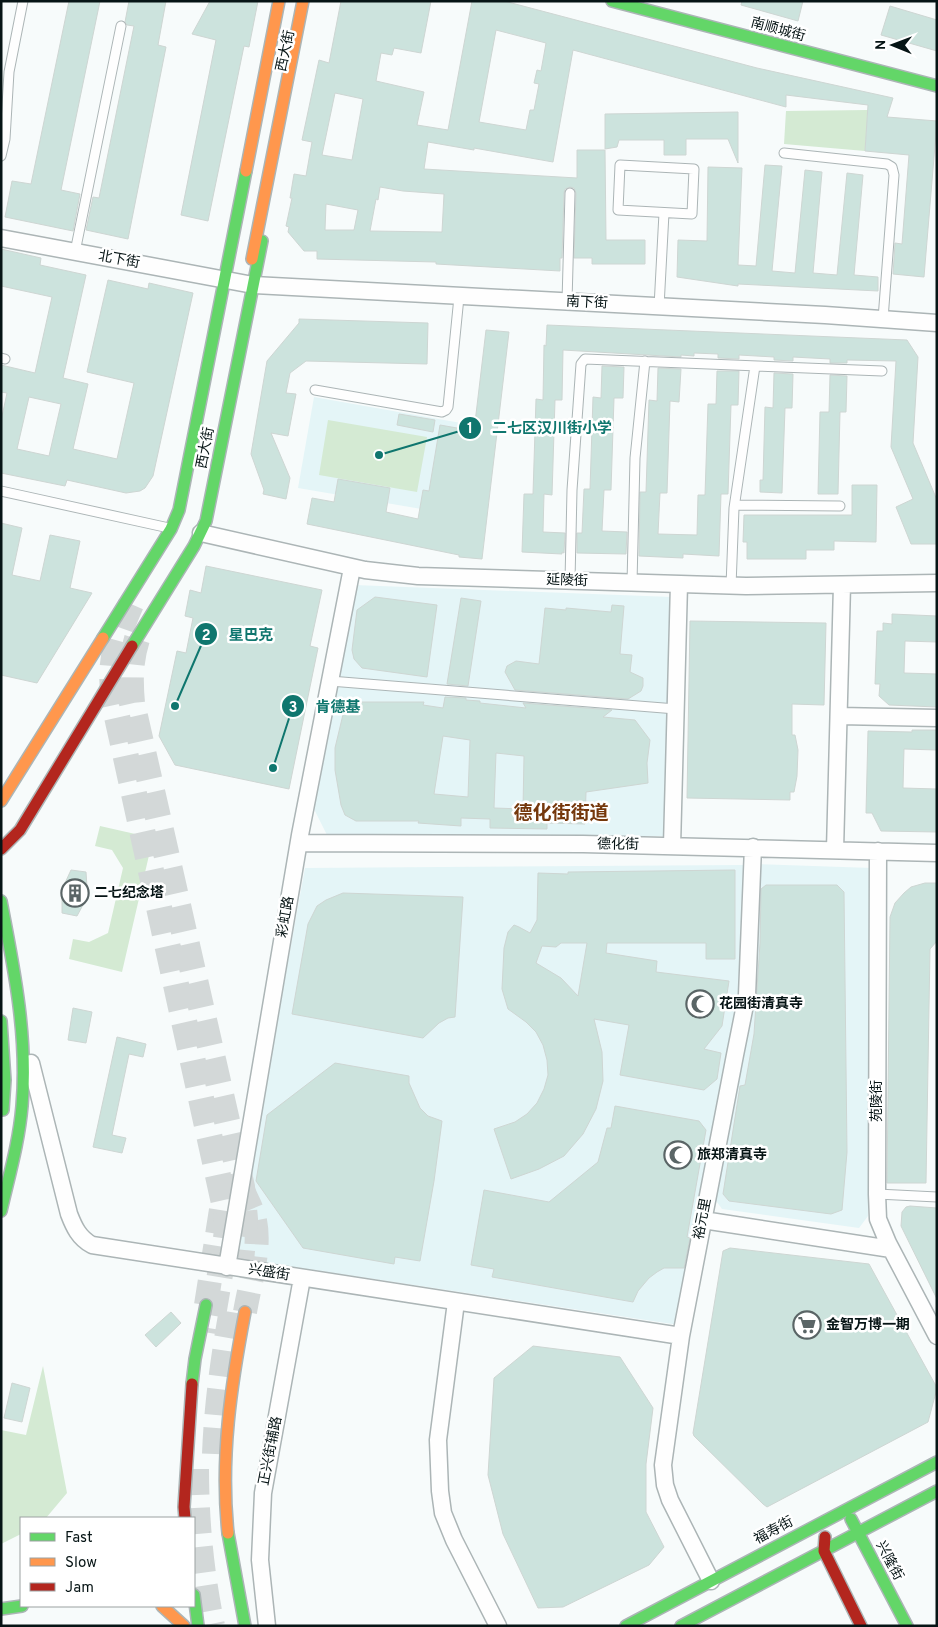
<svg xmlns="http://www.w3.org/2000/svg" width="938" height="1627" font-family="Overpass,'Noto Sans SC',sans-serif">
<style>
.built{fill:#e4f5f7}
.green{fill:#d4ead3}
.building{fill:#cce3dd;stroke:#ced6d3;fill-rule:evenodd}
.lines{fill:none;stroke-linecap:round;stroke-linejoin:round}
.secondary-tunnel{stroke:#d3d8d8;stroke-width:24;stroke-dasharray:24 12;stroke-linecap:butt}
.primary-tunnel{stroke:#d3d8d8;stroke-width:26;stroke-dasharray:26 13;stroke-linecap:butt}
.lane-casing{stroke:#acb5b6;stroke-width:11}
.street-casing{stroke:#acb5b6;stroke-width:19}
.fast-casing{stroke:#acb5b6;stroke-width:14}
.slow-casing{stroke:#acb5b6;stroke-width:14}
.jam-casing{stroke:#acb5b6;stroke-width:14}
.lane{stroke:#fefefe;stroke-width:9}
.street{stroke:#fefefe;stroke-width:16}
.fast{stroke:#63d668;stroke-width:11}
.slow{stroke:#ff974d;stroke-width:11}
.jam{stroke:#b3261e;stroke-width:11}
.labels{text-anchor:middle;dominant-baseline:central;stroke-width:5;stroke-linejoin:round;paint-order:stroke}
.street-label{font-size:14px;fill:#061415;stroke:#fff}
.poi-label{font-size:14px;font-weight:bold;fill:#061415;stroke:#fff;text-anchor:start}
.district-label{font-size:19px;font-weight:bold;fill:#75380c;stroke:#fff}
.leader{fill:none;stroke:#0f766e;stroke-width:2}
.callout-dot{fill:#0f766e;stroke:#fff;stroke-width:2}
.mark-label{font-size:15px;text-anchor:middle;font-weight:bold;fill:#fff}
.callout-label{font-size:15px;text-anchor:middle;font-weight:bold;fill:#0f766e;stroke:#fff;stroke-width:5;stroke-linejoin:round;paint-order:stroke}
</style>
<rect width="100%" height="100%" fill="#f7fbfb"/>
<path class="built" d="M314,397L461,423L445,513L298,488Z
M354,585L672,597L666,836L328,837L314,809Z
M756,864L872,868L868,1216L859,1228L722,1209L714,1198Z
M743,865L741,992L679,1325L234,1258L305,868Z"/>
<path class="green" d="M868,110L865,151L784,144L786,111Z
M328,420L427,437L417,492L319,475Z
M100,826L153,838L122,972L69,959L73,939L89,942L108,933L123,868L112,850L95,846Z
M43,1366L67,1493L46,1518H21V1534L1,1544V1430L26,1435Z"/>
<path class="building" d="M69,1H100L61,190L80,194L73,231L5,217L12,181L31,184Z
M129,1H166L158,45L166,47L128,239L86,230L93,197L99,198L134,26L127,25L125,22Z
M210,1H258L249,47L244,46L208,221L181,215L216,40L192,34Z
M341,1H431L421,53L394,48L392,55L381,53L376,81L424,92L417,125L448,130L472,1H504L757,68L893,98L887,117L937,121L924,277L893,274L895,243L902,244L909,155L865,151L868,105L786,95V107L573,50L553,162L474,148V150L428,142L424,169L577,178V150H605L606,240H645V264H592V258H574L576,193L574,188L570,187L565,189L564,193L562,258H560V271L436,264V262L317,259V251H304L288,232L289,227L286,226L292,198H290L294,174L306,176L312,142L302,140L319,60L329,63ZM496,30L546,43L541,71L537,70L534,83L539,84L534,110H530L526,130L479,122ZM335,93L363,99L352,160L322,155ZM380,187L403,191L444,194L442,232L370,231L376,199L378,200ZM326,204L358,210L354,230H325Z
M742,1H803L798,21L741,5Z
M890,6L937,20V51L881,35Z
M738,112V163L728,139H686V155H664V140H619L617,147L605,149V114Z
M765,165L782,166L772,271L795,273L805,170L822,172L813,273L837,275L847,173L863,175L854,275L878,277V291L738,284V286L677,277L678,240L707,241L708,167L742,168L738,265L756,266Z
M1,249L41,258L40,265L86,275L63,378L88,384L73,449L117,459L134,383L87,372L108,280L148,289L149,283L193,293L153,476L145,488L140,491L126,493L67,480L65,486L1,473V421L7,393L1,392V365L35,373L52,297L1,286ZM29,397L61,404L49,456L17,449Z
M299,319L428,323L427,364L306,361L290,373L286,393L296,394L288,436L271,433L290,478L286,499L263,494L264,490L251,454L267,361L299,323Z
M547,325L907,340L918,357L913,443L937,500V544H911L896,507L913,499L891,447L896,361L847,360V363H830V359L793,357V361L774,360V357L739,355V359L718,358V354L694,353V356L681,355V357L563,350L562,400H555L552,495L544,494L543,532L565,533L564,553L562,552V554L522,552L524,494H533L536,399L543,400L544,345L546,346Z
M486,330L509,332L482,559L459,557V555L307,524L312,498L334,502L338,479L390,488L386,512L418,519L423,490L429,491L440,425L474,431Z
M602,366L624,367L623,398H614L611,490H604L602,531L627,532L626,554L577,553V533H582L584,489H590L593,397L601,398Z
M658,368L681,369L679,402L670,401L667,493H660L658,534L697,535L698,495H705L708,404H716L717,371H739L738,405H731L728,494H721L719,556L683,554V558L639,556L640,492H646L649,400L657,401Z
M774,373L793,374L792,408H785L782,493L760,492V480H763L765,407L773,408Z
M830,375L847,376L846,412H840L838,494H818L820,412H829Z
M399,414L435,420L433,432L397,425Z
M852,485H877L876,542L834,541V550H806V559H747V542H743L744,515H852Z
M1,523L22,528L12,575L40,581L50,535L80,541L70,588L92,593L37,683L1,675Z
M206,566L322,590L310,646L318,648L289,789L175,765L159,736L177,651L186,653L193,618L185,616L190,590L201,593Z
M375,597L437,605L427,677L362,668L354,659L352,650L357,610Z
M461,598L481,601L468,686L447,684Z
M612,605L624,606L620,654L632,655L630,672L643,678V686L641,691L628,699L515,690L505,672L507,666L516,661L539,664L545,608L566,610V608L611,612Z
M892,614L937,616V642L905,641L904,673L937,674V707L889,705L879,696L880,684H875L877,631H883V623L892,624Z
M690,621L826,623L824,705L792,704V735H795L798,750L797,776L794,792H790V800L687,798Z
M445,697L466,698V700L480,701V703L526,708L523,703L612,710L603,717L635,720L650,740L647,763L648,783L586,792L585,824L547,823V829L490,828V819L461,818V826L418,823L419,821H356L345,815L341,805L335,770V748L346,702H424L423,705L443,708ZM443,736L470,740L468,797L434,794ZM496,753L524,756L523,809L494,808Z
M912,730H937V750L904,749L903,788L937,789V832L881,831L872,813H866L868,731L912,732Z
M71,870L86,872L87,887L84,903L77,916L62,913V898L65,883Z
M735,870V959H706V943H607L606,953L657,961L656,972L729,981L722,1026L704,1049L721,1053L717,1079L704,1090L620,1075L629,1025L594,1019L602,1052L603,1081L596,1109L583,1134L564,1156L539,1169L511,1179L494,1129L515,1122L527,1114L537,1103L544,1089L548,1075L547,1060L543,1045L536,1032L526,1022L508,1009L502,989L504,948L508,932L514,925L519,927L530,933L537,920L538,873L568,874V872ZM561,943H587L578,996L561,978L536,963L542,946L556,947Z
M925,883H937V941L930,949L926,1183H887L890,917L895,903L904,893L911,887Z
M766,885H837L844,892L847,1152L842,1210L831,1214L729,1201L723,1194L740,1086L745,1085L754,1034L760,943L761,889Z
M343,893L463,897L455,1017L448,1018L439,1023L423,1038L292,1014L308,924L317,906L326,900Z
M73,1008L92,1012L86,1043L68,1040Z
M117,1037L146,1044L143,1057L129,1054L112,1135L126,1138L122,1153L93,1147Z
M335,1063L409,1076V1083L420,1108L428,1116L442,1121L434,1181L420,1261L395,1257L394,1264L303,1248L256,1181L267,1115Z
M615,1106L699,1121L706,1130L687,1237L690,1238L684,1268H664L657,1272L649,1278L638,1291L633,1302L492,1277L494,1269L471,1265L484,1190L549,1202L598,1162L607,1128H611Z
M910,1206L937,1208V1299L901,1226L902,1212L906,1207Z
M730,1248L869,1264L936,1386V1392L928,1422L767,1507L763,1504L694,1436L693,1433L723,1251Z
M171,1312L181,1323L156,1347L145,1335Z
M533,1346L620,1357L653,1408L646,1464V1512L664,1547L649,1565L563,1607L538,1608L503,1534L488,1475L494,1378Z
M12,1383L30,1388L22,1422L4,1418Z"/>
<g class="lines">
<path class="secondary-tunnel" d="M242,1187C245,1197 251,1206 254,1216C262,1246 250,1282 245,1312
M206,1305L223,1197"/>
<path class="primary-tunnel" d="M131,604C115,641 109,662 114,703L226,1212L227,1231L225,1245L210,1333
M137,639C130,661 130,681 132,703L242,1187L245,1219L241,1261
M215,1454C217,1403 224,1354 233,1304
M196,1469C196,1521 201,1574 212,1626"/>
<g class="lane-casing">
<path id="lane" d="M784,153L887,164L892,167L894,175L883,319
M1,156L5,139L9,72L23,1
M620,165L694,169L692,214L618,210Z
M75,252L121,26
M567,302L570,193
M659,307L664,213
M1,358L5,359
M315,390L442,412L446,410L448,407L459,297
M1,491L169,528
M735,505L840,506
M570,581L572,490L581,364L585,359L882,371
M632,583L635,458L645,361
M731,586L734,508L755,366
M330,681L676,709
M877,1194L937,1197"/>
</g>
<g class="street-casing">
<path id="street" d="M1,238L253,285L825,315L937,323
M201,533L365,570L418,576L746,586L937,583
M840,716L937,718
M299,843L583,844L937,853
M672,846L679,584
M835,850L842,585
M878,851L877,1194L878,1219L888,1243L937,1336
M31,1063L69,1214C74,1227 79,1238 92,1245L681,1336
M703,1220L891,1249
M227,1267L300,835L352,568
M456,1302L438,1440L440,1491L443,1513L454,1540L498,1626
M711,1581L670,1500L665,1485L663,1465L681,1336L735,1055L747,995L753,847
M267,1626L260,1560L263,1493L302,1278"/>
</g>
<g class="fast-casing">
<path id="fast" d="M612,1L937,86
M103,638L171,529L179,510L246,171
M132,646L194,546L206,521L262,241
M1,901C14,968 28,1037 22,1106C19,1142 9,1176 1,1211
M1,1021L5,1080L3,1110
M192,1384L195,1359L206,1305
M851,1519L907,1626
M228,1533L245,1626
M194,1595L198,1626
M1,1609L22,1606
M626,1626L937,1462
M681,1626L937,1491"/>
</g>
<g class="slow-casing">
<path id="slow" d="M246,171L279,1
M252,259L303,1
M1,801L103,638
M228,1533C220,1458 231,1385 245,1312
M162,1606L184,1626"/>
</g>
<g class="jam-casing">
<path id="jam" d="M1,849L20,830L132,646
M185,1518L184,1507L192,1384
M825,1537L824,1551L861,1626"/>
</g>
<use href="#lane" class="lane"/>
<use href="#street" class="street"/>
<use href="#fast" class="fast"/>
<use href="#slow" class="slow"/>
<use href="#jam" class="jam"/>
</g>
<defs>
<g id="building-ring" transform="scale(1.4375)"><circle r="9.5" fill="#fff" stroke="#5a6566" stroke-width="1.5"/><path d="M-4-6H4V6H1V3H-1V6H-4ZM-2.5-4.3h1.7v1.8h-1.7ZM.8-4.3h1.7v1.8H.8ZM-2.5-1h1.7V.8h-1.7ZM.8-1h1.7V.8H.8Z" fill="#5a6566"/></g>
<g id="mosque-ring" transform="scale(1.4375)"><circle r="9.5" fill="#fff" stroke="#5a6566" stroke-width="1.5"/><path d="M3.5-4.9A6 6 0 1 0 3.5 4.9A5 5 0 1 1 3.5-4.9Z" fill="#5a6566"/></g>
<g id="supermarket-ring" transform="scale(1.4375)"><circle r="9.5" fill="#fff" stroke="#5a6566" stroke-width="1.5"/><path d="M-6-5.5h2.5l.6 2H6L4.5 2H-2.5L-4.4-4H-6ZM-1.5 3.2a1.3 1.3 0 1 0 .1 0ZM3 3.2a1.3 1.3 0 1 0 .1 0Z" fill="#5a6566"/></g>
</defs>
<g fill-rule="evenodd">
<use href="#building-ring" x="75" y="893"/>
<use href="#mosque-ring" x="700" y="1004"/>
<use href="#mosque-ring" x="678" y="1155"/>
<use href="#supermarket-ring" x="807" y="1325"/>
</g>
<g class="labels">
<g class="street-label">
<text transform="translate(778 30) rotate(15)">南顺城街</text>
<text transform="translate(286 51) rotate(-78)">西大街</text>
<text transform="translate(119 260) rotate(10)">北下街</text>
<text transform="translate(587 303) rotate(3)">南下街</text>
<text transform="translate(206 448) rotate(-79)">西大街</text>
<text transform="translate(567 581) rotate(2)">延陵街</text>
<text transform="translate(618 845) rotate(1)">德化街</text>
<text transform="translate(286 917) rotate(-80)">彩虹路</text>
<text transform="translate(877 1101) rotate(-90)">苑陵街</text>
<text transform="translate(703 1219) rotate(-79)">裕元里</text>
<text transform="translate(269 1273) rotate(9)">兴盛街</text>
<text transform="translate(271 1451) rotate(-79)">正兴街辅路</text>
<text transform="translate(774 1531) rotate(-28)">福寿街</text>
<text transform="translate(889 1561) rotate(62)">兴隆街</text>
</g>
<g class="poi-label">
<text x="94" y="893">二七纪念塔</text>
<text x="719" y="1004">花园街清真寺</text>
<text x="697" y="1155">旅郑清真寺</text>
<text x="826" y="1325">金智万博一期</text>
</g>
<g class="district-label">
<text x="561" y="814">德化街街道</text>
</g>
</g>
<path class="leader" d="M379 455L470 428M175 706L206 634M273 768L293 706"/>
<g class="callout-dot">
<circle cx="379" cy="455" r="5"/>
<circle cx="175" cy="706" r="5"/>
<circle cx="273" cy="768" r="5"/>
<circle cx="470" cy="428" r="12"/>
<circle cx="206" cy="634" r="12"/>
<circle cx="293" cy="706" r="12"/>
</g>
<g class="mark-label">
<text x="470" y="433">1</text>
<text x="206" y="640">2</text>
<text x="293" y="712">3</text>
</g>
<g class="callout-label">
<text x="552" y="433">二七区汉川街小学</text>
<text x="251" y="640">星巴克</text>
<text x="338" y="712">肯德基</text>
</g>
<rect width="938" height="1627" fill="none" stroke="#061415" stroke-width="5"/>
<rect x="20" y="1517" width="175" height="90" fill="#ffffff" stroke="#9ba1a1"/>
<rect x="30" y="1533" width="25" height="8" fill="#63d668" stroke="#9ba1a1"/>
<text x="65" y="1542" font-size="15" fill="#061415">Fast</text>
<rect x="30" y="1558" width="25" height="8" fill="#ff974d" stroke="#9ba1a1"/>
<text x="65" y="1567" font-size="15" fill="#061415">Slow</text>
<rect x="30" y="1583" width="25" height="8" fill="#b3261e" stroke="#9ba1a1"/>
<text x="65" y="1592" font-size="15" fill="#061415">Jam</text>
<g transform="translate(893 45) rotate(271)" stroke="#ffffff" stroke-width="4" paint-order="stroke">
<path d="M0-4L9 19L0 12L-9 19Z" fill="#061415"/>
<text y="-8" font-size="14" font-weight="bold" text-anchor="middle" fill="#061415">N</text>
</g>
</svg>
